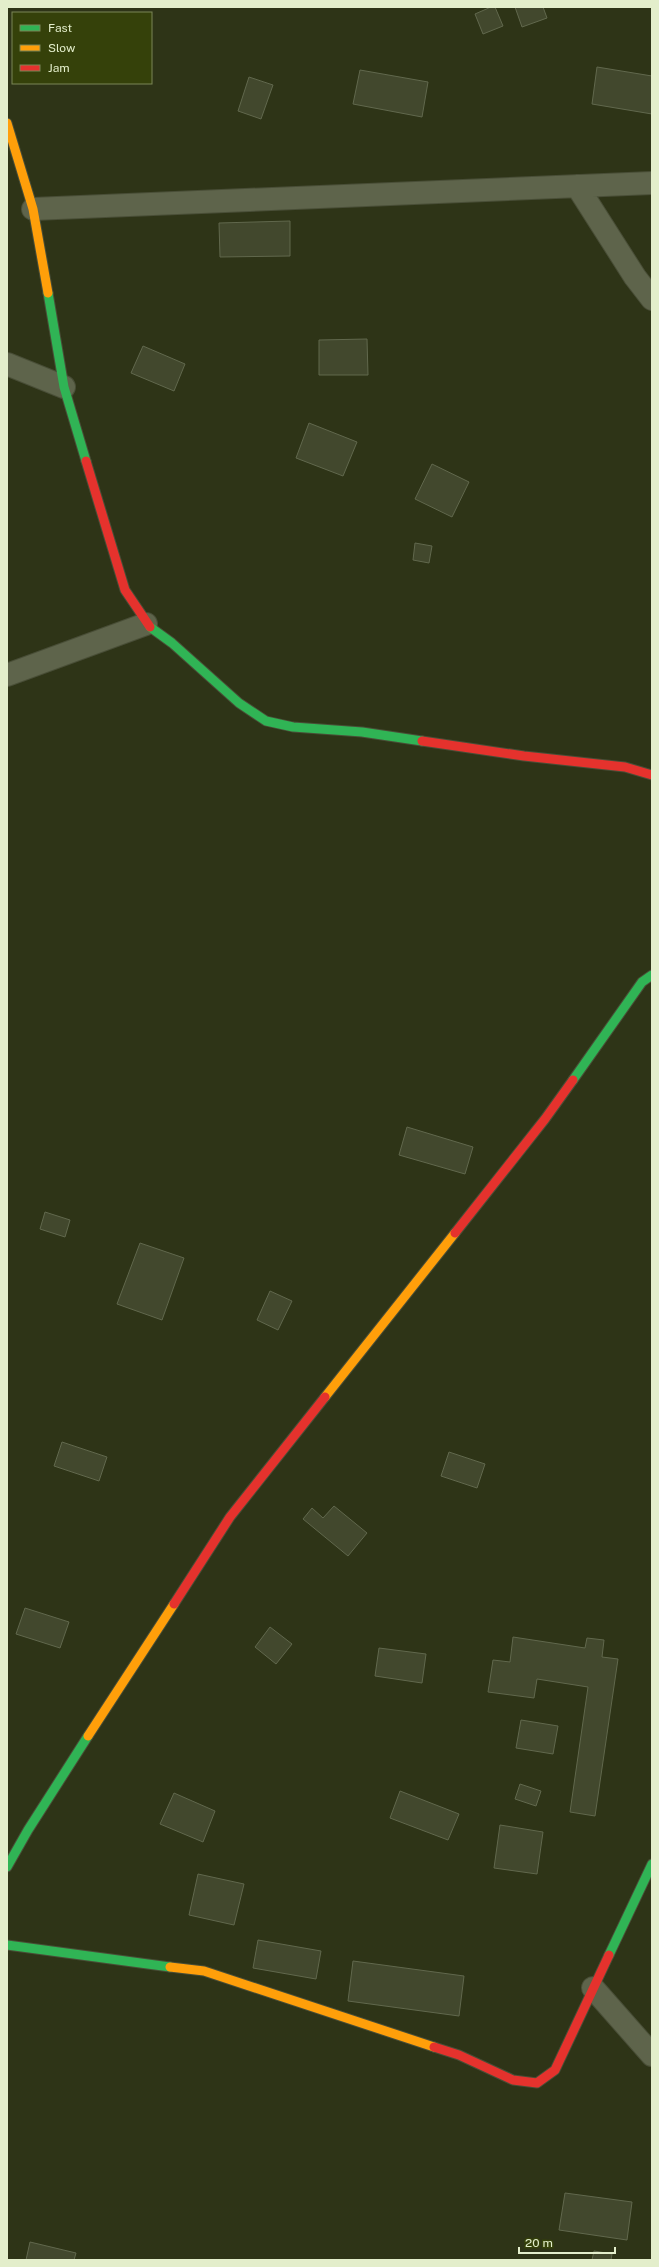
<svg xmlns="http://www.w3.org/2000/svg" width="659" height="2267" font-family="'Public Sans',sans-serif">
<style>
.building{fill:#42482d;stroke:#61684d}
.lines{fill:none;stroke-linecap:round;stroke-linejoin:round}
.street-casing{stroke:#494e37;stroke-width:24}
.fast-casing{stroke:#494e37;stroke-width:11}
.slow-casing{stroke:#494e37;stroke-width:11}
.jam-casing{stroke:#494e37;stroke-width:11}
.street{stroke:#5e644b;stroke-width:22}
.fast{stroke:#30b455;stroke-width:9}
.slow{stroke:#ff9f0a;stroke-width:9}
.jam{stroke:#e5322d;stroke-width:9}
</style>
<rect width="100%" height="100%" fill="#2e3417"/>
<path class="building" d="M491,7H495L503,26L483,34L475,14Z
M515,7H543L547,18L522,27Z
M597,67L652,76V114L592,104Z
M360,70L428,82L422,117L353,104Z
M249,77L273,85L261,119L238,111Z
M290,221V256L220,257L219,223Z
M367,339L368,375H319V340Z
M143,346L185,364L174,391L131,373Z
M309,423L357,442L343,476L296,458Z
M432,464L469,482L452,517L415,499Z
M415,543L432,546L429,563L413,560Z
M407,1127L473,1147L465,1174L399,1155Z
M45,1212L70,1220L65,1237L40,1229Z
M140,1243L184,1258L162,1320L117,1304Z
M270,1291L292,1301L278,1330L257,1320Z
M62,1442L107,1457L99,1481L54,1466Z
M449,1452L485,1464L477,1488L441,1476Z
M334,1506L367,1533L348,1556L303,1519L312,1508L323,1518Z
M25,1608L69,1622L60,1648L16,1634Z
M270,1627L292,1644L276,1664L255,1647Z
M513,1637L585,1648L587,1638L604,1640L602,1657L618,1659L595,1816L570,1812L588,1687L537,1679L534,1698L488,1692L493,1660L510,1662Z
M379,1648L426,1654L422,1683L375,1676Z
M521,1720L558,1726L553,1754L516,1748Z
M520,1784L541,1791L536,1806L515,1799Z
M400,1791L459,1814L448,1840L390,1818Z
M174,1793L215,1811L203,1842L160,1824Z
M500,1825L543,1832L537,1874L494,1868Z
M198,1874L244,1884L234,1925L189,1915Z
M258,1940L321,1951L316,1979L253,1968Z
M353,1961L464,1976L459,2016L348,2001Z
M565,2193L632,2202L627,2240L559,2230Z
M30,2242L76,2253L74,2260H26Z
M594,2251L612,2254L611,2260H592Z"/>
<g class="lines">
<g class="street-casing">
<path id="street" d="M577,186L635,277L652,299
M33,209L652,183
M7,364L64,387
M7,675L146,624
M593,1988L652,2055"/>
</g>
<g class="fast-casing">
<path id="fast" d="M48,293L64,387L86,461
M150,627L172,643L239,703L266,721L293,727L362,732L422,741
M573,1080L642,982L652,975
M7,1867L28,1830L88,1736
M7,1945L170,1967
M609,1955L652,1864"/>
</g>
<g class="slow-casing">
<path id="slow" d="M7,123L33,209L48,293
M325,1397L455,1233
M88,1736L174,1604
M170,1967L204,1971L434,2047"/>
</g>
<g class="jam-casing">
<path id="jam" d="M86,461L125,590L150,627
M422,741L524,756L625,767L652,775
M455,1233L545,1119L573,1080
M174,1604L230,1517L325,1397
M434,2047L459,2055L513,2080L537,2083L555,2070L609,1955"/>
</g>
<use href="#street" class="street"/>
<use href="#fast" class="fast"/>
<use href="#slow" class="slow"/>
<use href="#jam" class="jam"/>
</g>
<rect width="659" height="2267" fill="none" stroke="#e3eecb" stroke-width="16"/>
<rect x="12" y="12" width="140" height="72" fill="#35410a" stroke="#7b8657"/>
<rect x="20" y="25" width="20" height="6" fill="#30b455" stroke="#7b8657"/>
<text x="48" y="32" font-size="12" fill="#e3eecb">Fast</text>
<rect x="20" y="45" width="20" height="6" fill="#ff9f0a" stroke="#7b8657"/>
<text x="48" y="52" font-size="12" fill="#e3eecb">Slow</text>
<rect x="20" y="65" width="20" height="6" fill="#e5322d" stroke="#7b8657"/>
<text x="48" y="72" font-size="12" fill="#e3eecb">Jam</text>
<path d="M519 2247v6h96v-6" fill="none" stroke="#e3eecb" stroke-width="2"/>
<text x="525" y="2247" font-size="12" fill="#e3eecb" stroke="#35410a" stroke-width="3" paint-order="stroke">20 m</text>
</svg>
